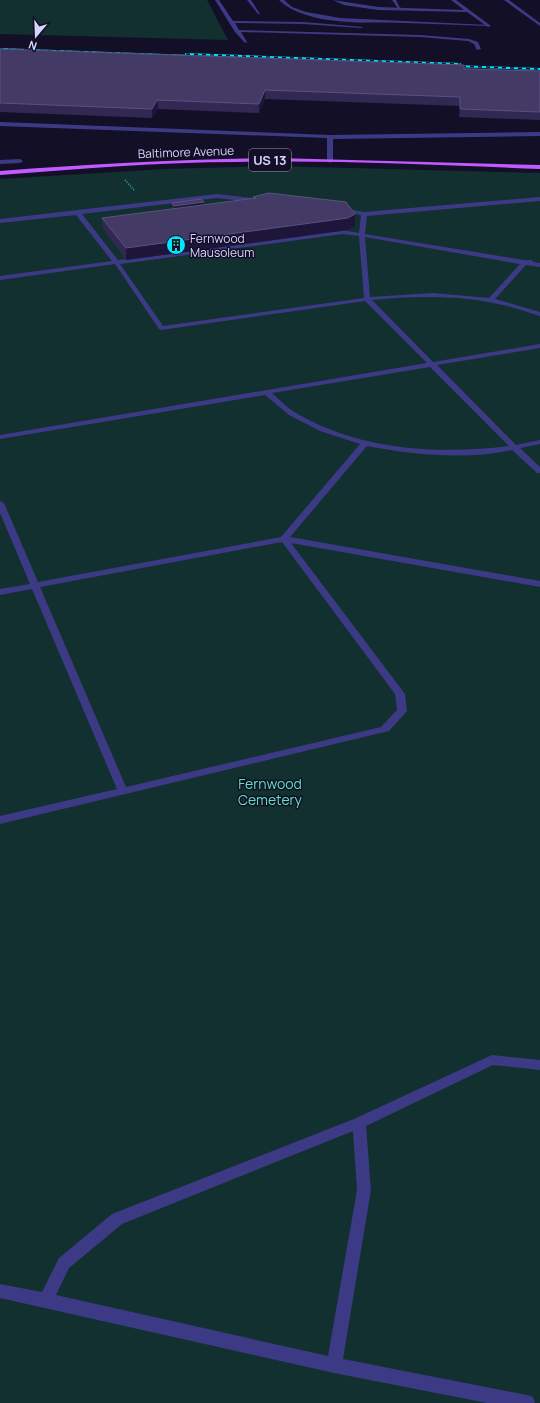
<svg xmlns="http://www.w3.org/2000/svg" width="540" height="1403" font-family="Manrope,sans-serif">
<style>
.green{fill:#12302f}
.lines{fill:none;stroke-linecap:round;stroke-linejoin:round}
.path{stroke:#2fb8b0;stroke-width:1.5;stroke-dasharray:1 1.5;stroke-linecap:butt}
.lane{fill:#3d3a85;fill-rule:evenodd}
.street{fill:#3d3a85;fill-rule:evenodd}
.primary{fill:#c25bff;fill-rule:evenodd}
.rail-casing{stroke:#00e5ff;stroke-width:2}
.rail{stroke:#130f26;stroke-width:1.5;stroke-dasharray:4;stroke-linecap:butt}
.wall{fill:#312854}
.shaded-wall{fill:#1d163a}
.building{fill:#433a66;stroke:#5a527e}
.labels{text-anchor:middle;dominant-baseline:central;stroke-width:3;stroke-linejoin:round;paint-order:stroke}
.far-street-label{font-size:12px;fill:#d9d4ff;stroke:#130f26}
.far-poi-label{font-size:12px;fill:#d9d4ff;stroke:#130f26;text-anchor:start}
.shield{fill:#130f26;stroke:#9e99be;stroke-width:1}
.shield-label{font-size:13px;font-weight:bold;fill:#d9d4ff}
.park-label{font-size:14px;fill:#5fe0c0;stroke:#130f26}
</style>
<rect width="100%" height="100%" fill="#130f26"/>
<path class="green" d="M0,0H207L228,40L0,34Z
M276,166L540,173V1403H0V179L165,169Z"/>
<g class="lines">
<path class="path" d="M125,180L135,191"/>
<path class="lane" d="M215,0H219L233,21L303,22L363,27L361,28L303,24L235,23L239,30L420,35L469,39L478,42L481,49L477,50L474,44L468,41L420,37L241,32L247,42L245,43L235,32Z
M247,0H251L260,14H258Z
M279,0H284L292,7L306,12L340,18L490,25L488,26C461,25 433,24 406,23C369,22 307,27 279,0Z
M392,0H396L401,10H399Z
M504,0H509L540,23V26Z
M0,122L330,135L540,132V136L333,139V161L330,163L327,161V138L0,126Z
M0,160L20,159L23,161L20,163L0,164Z
M217,194L261,199L264,201L261,203L217,198L82,214L118,260L342,230L359,233L361,215L339,211V209L341,208L364,212L540,197V201L367,216L365,234L524,260H532L533,262L540,263V267L526,265L495,299L540,312V316C526,312 513,307 498,304C457,295 414,296 372,300L433,362L540,344V348L437,365L516,445L540,440V444L520,448L540,467V473H537L512,450C465,460 414,455 367,446L290,537L540,581V587L291,543L405,694L407,711L389,731L0,824V816L117,789L32,589L0,595V589L30,584L0,513V501L4,503L38,582L281,537L360,444L320,431L289,415L265,395L0,439V435L427,363L365,301L161,330L159,329L115,264L0,280V276L112,261L76,215L0,223V219ZM342,234L359,236L364,298L163,326L120,264ZM365,237L520,264L489,298L433,293L370,297ZM430,367L509,446C437,455 359,450 296,413C287,408 280,400 272,393ZM282,542L395,694L397,710L381,727L126,787L40,587Z
M492,1055L540,1060V1070L493,1065L366,1126L371,1190L343,1359L527,1395L533,1397L535,1403H487L334,1373L0,1298V1284L42,1292L59,1258L112,1214L354,1119ZM353,1131L357,1190L328,1356L56,1295L69,1268L122,1224Z"/>
<path class="street" d="M333,0L378,7L464,10L451,0H456L491,26L488,27L467,12L378,10L344,5Z"/>
<path class="primary" d="M276,158L540,165V169C439,165 339,160 238,162C159,162 79,169 0,175V171C92,164 184,159 276,158Z"/>
<g class="rail-casing">
<path id="rail" d="M0,49L192,56
M186,54L460,64
M454,66L540,69"/>
</g>
<use href="#rail" class="rail"/>
</g>
<path class="wall" d="M0,49L540,71V120L459,117L460,106L265,99L259,113L158,109L152,118L0,112Z
M253,197L355,214V226L348,230L126,260L103,229L102,218L173,209L172,207V203L204,202V205L253,198Z"/>
<path class="shaded-wall" d="M265,90V99L259,113V104Z
M157,100L158,109L152,118V109Z
M204,202V206L174,210V206Z
M355,214V226L348,230L126,260V248Z"/>
<path class="building" d="M0,49L464,65V69L540,71V112L460,109V97L265,90L259,104L157,100L152,109L0,103Z
M269,193L346,202L355,214L348,218L126,248L102,218L256,198L253,197Z
M201,199L204,202L174,206L172,203Z"/>
<defs>
<g id="building-disc" transform="scale(1)"><circle r="9.5" fill="#00e5ff" stroke="#130f26"/><path d="M-4-6H4V6H1V3H-1V6H-4ZM-2.5-4.3h1.7v1.8h-1.7ZM.8-4.3h1.7v1.8H.8ZM-2.5-1h1.7V.8h-1.7ZM.8-1h1.7V.8H.8Z" fill="#111"/></g>
</defs>
<g fill-rule="evenodd">
<use href="#building-disc" x="176" y="245"/>
</g>
<g class="labels">
<g class="far-street-label">
<text transform="translate(186 152) rotate(-2)">Baltimore Avenue</text>
</g>
<g class="far-poi-label">
<text x="190" y="238">Fernwood<tspan x="190" dy="14">Mausoleum</tspan></text>
</g>
<rect class="shield" x="249" y="149" width="42" height="22" rx="3"/>
<g class="shield-label">
<text x="270" y="160">US 13</text>
</g>
<g class="park-label">
<text x="270" y="783">Fernwood<tspan x="270" dy="16">Cemetery</tspan></text>
</g>
</g>
<g transform="translate(36 36) rotate(199)" stroke="#130f26" stroke-width="3" paint-order="stroke">
<path d="M0-3L7 15L0 10L-7 15Z" fill="#d9d4ff"/>
<text y="-6" font-size="11" font-weight="bold" text-anchor="middle" fill="#d9d4ff">N</text>
</g>
</svg>
